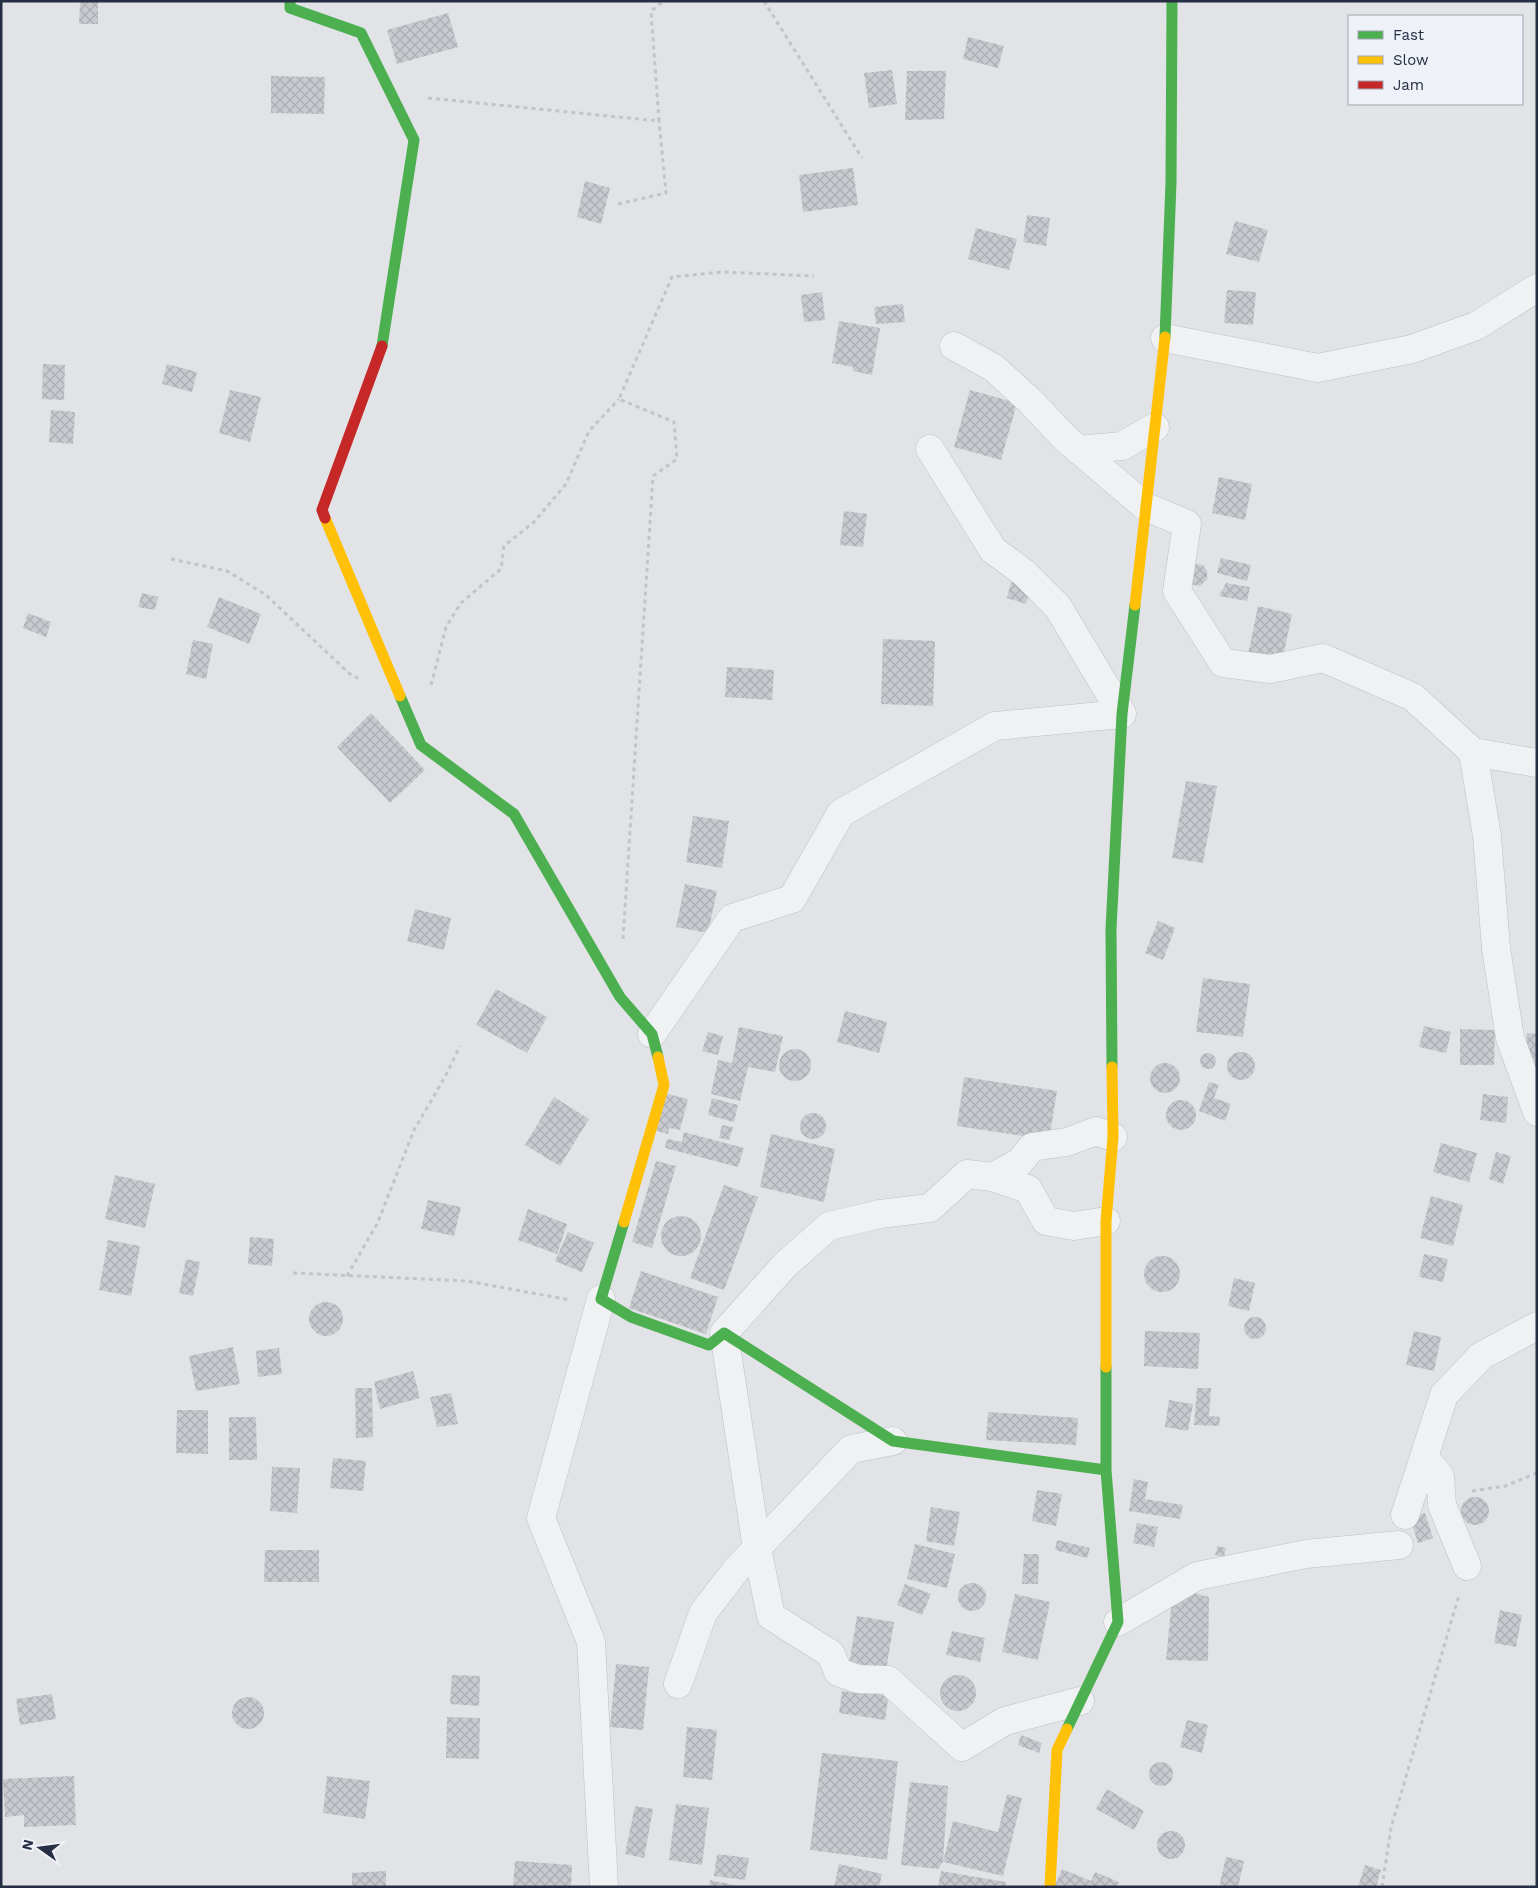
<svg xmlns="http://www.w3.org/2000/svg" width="1538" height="1888" font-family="'Work Sans',sans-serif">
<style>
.building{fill:url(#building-cross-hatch)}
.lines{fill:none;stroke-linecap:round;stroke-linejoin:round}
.street-casing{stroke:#bec0c4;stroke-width:29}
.path{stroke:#c2c4c9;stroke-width:3;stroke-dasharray:4 4;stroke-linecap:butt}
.street{stroke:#f0f1f3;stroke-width:28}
.fast{stroke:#4caf50;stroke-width:11}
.slow{stroke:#ffc107;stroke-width:11}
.jam{stroke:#c62828;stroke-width:11}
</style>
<defs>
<pattern id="building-cross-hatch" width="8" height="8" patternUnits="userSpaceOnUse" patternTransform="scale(1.25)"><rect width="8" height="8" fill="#c8cacf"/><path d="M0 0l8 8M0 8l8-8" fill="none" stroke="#acaeb3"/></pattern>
</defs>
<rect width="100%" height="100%" fill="#e1e3e6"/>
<path class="building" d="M80,1H98V24H79Z
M448,13L458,47L397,64L387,30Z
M968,37L1004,46L998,68L963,59Z
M892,70L897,104L869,108L864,73Z
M907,71H946L944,119L905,120Z
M271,76L325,77L324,114L271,113Z
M853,168L858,205L803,212L799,175Z
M585,181L610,188L601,224L577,217Z
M1027,215L1050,218L1046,246L1023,242Z
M1235,221L1268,230L1259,262L1226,254Z
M976,228L1017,239L1009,270L968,259Z
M1227,290L1256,292L1253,325L1224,323Z
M822,292L825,320L804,322L801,295Z
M903,304L905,322L876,324L874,307Z
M839,321L880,328L872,375L853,371V367L832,363Z
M43,364L65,365L64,400L42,399Z
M167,364L197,372L192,392L162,384Z
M230,390L261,397L250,442L219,433Z
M970,390L1017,403L1001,460L954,447Z
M51,410L75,412L73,444L49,442Z
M1219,477L1252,484L1245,520L1212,513Z
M844,511L867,514L863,547L840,545Z
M1221,558L1251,565L1247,581L1217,573Z
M1195,564L1203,565L1207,571V579L1200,586L1190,584L1192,565Z
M1011,582L1031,587L1026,604L1007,598Z
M1226,583L1250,587L1247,601L1219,596Z
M142,593L158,597L155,610L138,607Z
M219,597L261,614L249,644L207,627Z
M1258,606L1292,614L1282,662L1248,655Z
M28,613L51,622L46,637L23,628Z
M883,639L935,641L933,706L881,704Z
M193,640L213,644L206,679L186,674Z
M727,667L774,670L772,700L725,697Z
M371,713L425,770L390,803L337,747Z
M1186,781L1217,786L1203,863L1172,858Z
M693,816L729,821L722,868L686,862Z
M685,884L717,891L708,933L676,927Z
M415,909L451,918L444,950L407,941Z
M1158,921L1175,928L1163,960L1145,953Z
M1203,978L1250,984L1243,1037L1196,1032Z
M496,989L547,1017L527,1053L476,1025Z
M845,1011L887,1022L879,1053L837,1042Z
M1424,1026L1451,1032L1446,1053L1419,1047Z
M739,1027L783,1036L775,1072L748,1067L740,1101L711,1094L718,1060L732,1063Z
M1460,1029L1495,1030L1494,1065H1460Z
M708,1032L723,1036L718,1055L702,1051Z
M1527,1033L1537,1034V1072L1525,1061Z
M779 1065a16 16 0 1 1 32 0a16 16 0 1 1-32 0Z
M1227 1066a14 14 0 1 1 28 0a14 14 0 1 1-28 0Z
M1200 1061a8 8 0 1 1 16 0a8 8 0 1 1-16 0Z
M1150 1078a15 15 0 1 1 30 0a15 15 0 1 1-30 0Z
M964,1077L1057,1091L1049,1140L957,1126Z
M1209,1082L1219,1085L1214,1098L1231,1104L1225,1121L1199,1111Z
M664,1093L688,1099L680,1130L669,1128L668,1134L654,1130Z
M1483,1094L1508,1097L1506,1123L1480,1120Z
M554,1097L589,1119L560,1166L525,1145Z
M712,1098L738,1105L734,1122L708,1115Z
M1166 1115a15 15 0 1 1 30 0a15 15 0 1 1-30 0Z
M800 1126a13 13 0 1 1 26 0a13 13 0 1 1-26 0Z
M722,1125L733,1127L729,1140L719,1138Z
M684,1132L744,1148L738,1167L665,1148L667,1139L682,1142Z
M771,1134L835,1149L824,1202L760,1187Z
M1441,1143L1477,1153L1469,1182L1433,1172Z
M1496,1152L1511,1156L1503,1184L1489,1179Z
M656,1161L676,1166L652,1248L632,1242Z
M115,1175L155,1184L145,1228L105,1219Z
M724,1185L758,1197L724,1290L690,1278Z
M1431,1196L1463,1205L1453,1246L1420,1238Z
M428,1200L461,1207L454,1236L421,1229Z
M528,1209L567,1224L557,1254L518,1240Z
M661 1236a20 20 0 1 1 40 0a20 20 0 1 1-40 0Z
M568,1232L594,1243L582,1272L555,1261Z
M250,1237L274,1239L272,1266L248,1264Z
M108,1240L140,1246L131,1296L99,1290Z
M1424,1254L1448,1259L1443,1282L1419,1277Z
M1144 1274a18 18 0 1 1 36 0a18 18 0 1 1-36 0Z
M186,1259L200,1262L193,1296L179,1293Z
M641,1271L718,1297L706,1334L629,1308Z
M1234,1278L1255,1283L1249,1311L1228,1306Z
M309 1319a17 17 0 1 1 34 0a17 17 0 1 1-34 0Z
M1244 1328a11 11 0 1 1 22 0a11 11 0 1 1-22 0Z
M1145,1331L1200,1333L1198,1369L1144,1366Z
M1414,1331L1441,1337L1434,1371L1406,1365Z
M233,1347L240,1384L196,1391L189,1356Z
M279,1348L282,1374L258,1377L256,1351Z
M413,1371L420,1398L380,1409L374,1382Z
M355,1388H372L373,1437L356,1438Z
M1197,1388H1211L1209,1416L1220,1417L1219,1426L1194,1425Z
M451,1393L458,1424L437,1427L430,1397Z
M1169,1400L1193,1404L1188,1431L1165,1427Z
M177,1410H208V1454L176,1453Z
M988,1412L1078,1418L1076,1445L986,1440Z
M229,1417H256L257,1460H229Z
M333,1458L366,1461L363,1491L330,1488Z
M272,1467L300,1468L297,1513L270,1511Z
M1134,1479L1148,1482L1145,1499L1183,1505L1180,1519L1129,1511Z
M1037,1490L1062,1494L1056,1526L1032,1521Z
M1461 1511a14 14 0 1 1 28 0a14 14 0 1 1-28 0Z
M931,1507L960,1512L954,1546L926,1541Z
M1425,1513L1433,1538L1418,1543L1410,1518Z
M1137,1523L1158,1527L1154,1547L1133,1543Z
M1057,1540L1090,1548L1087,1558L1055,1550Z
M915,1544L955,1554L947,1588L907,1579Z
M1218,1546L1226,1548L1224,1557L1215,1555Z
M265,1550H319V1582H264Z
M1024,1554H1039L1038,1584H1022Z
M958 1597a14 14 0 1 1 28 0a14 14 0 1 1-28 0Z
M905,1584L931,1594L922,1615L897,1605Z
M1191,1592L1209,1597L1208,1661L1166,1660L1172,1600Z
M1015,1594L1050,1602L1038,1660L1002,1652Z
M1500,1610L1522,1615L1516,1647L1494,1643Z
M857,1616L894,1622L885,1677L848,1671Z
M952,1631L985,1638L980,1662L946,1655Z
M616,1664L649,1667L643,1730L610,1727Z
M940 1693a18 18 0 1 1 36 0a18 18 0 1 1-36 0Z
M452,1675L480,1676L479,1706L450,1704Z
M870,1682L890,1685L885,1720L839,1713L842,1691L864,1694Z
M52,1694L56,1719L20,1725L16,1699Z
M232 1713a16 16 0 1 1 32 0a16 16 0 1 1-32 0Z
M447,1717L480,1718L479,1759L446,1758Z
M1187,1720L1208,1725L1202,1753L1180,1747Z
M687,1727L717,1730L712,1780L683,1777Z
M1021,1735L1042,1743L1039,1753L1018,1745Z
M822,1753L898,1761L887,1860L810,1850Z
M1149 1774a12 12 0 1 1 24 0a12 12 0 1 1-24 0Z
M74,1776L76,1825L24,1827V1815L5,1817L3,1779Z
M327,1776L370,1781L365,1819L323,1813Z
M910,1782L948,1786L943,1862L938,1869L901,1865Z
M1107,1789L1144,1811L1134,1830L1096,1809Z
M1007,1794L1022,1798L1003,1876L943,1862L953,1821L998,1832Z
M676,1804L709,1808L702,1865L669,1860Z
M635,1806L653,1809L644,1858L625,1854Z
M1157 1845a14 14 0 1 1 28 0a14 14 0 1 1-28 0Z
M717,1854L749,1858L745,1880L714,1876Z
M1226,1857L1244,1861L1238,1887H1219Z
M515,1861L572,1865L571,1887H513Z
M839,1864L882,1874L879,1887H834Z
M1365,1865L1381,1870L1376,1887H1358Z
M1062,1869L1091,1881L1095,1872L1119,1882L1116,1887H1054Z
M386,1871V1887H352V1873Z
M941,1871L1006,1882L1005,1887H938Z
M710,1880L734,1885V1887H709Z"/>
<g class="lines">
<g class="street-casing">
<path id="street" d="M1165,338L1318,368L1412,349L1476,326L1537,288
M954,346L994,368L1029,400L1066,439L1146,507L1187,524L1177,591L1223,663L1270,669L1323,658L1413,697L1473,752L1487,836L1496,948L1510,1038L1537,1112
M1078,450L1122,446L1155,427
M1473,752L1537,763
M652,1034L732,918L792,899L841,813L995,726L1122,714L1058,607L1023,572L993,550L930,449
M992,1177L1020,1162L1032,1147L1067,1142L1096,1131L1113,1137
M601,1299L541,1518L591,1642L604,1887
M1405,1515L1424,1457
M1467,1566L1442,1505L1440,1476L1424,1457L1444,1395L1481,1356L1537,1326
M1118,1622L1197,1576L1306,1554L1399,1545
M678,1684L703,1613L736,1570L851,1449L893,1441
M1080,1701L1005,1721L962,1747L888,1680L858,1679L838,1672L831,1654L771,1616L757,1548L724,1333L785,1265L829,1226L880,1214L930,1208L967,1174L992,1177L1028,1189L1046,1221L1074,1226L1106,1221"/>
</g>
<path class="path" d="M764,1L862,158
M428,98L659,121L651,11L664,1
M618,204L666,193L659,121
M171,559L227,571L266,595L352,676L358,678
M431,685L446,627L461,603L501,569L504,546L534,522L566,484L589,431L619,399
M623,939L653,476L677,459L674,422L619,399L672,277L722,272L814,276
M293,1273L467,1281L570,1300
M347,1276L378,1222L414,1130L445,1077L460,1046
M1472,1491L1505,1486L1537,1473
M1382,1887L1391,1828L1459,1595"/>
<use href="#street" class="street"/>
<path class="fast" d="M290,1V8L361,33L414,140L382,346
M1165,337L1171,183L1172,1
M400,696L421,745L514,814L620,997L652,1034L658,1057
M1112,1067L1111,929L1122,714L1135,605
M624,1222L601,1299L631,1317L709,1345L724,1333L893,1441L1106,1470
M1067,1729L1118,1622L1106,1470V1367"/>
<path class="slow" d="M325,518L400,696
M1135,605L1165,337
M624,1222L664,1085L658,1057
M1106,1367V1221L1113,1137L1112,1067
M1050,1887L1057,1750L1067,1729"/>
<path class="jam" d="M325,518L322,510L382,346"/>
</g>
<rect width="1538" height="1888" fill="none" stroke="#252e42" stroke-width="5"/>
<rect x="1348" y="15" width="175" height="90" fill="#eef1f7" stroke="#9ea3af"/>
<rect x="1358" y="31" width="25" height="8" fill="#4caf50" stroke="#9ea3af"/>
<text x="1393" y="40" font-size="15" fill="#252e42">Fast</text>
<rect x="1358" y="56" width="25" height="8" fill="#ffc107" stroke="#9ea3af"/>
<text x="1393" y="65" font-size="15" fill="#252e42">Slow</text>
<rect x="1358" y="81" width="25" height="8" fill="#c62828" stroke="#9ea3af"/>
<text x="1393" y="90" font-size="15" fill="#252e42">Jam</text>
<g transform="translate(40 1848) rotate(284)" stroke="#eef1f7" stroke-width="4" paint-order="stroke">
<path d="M0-4L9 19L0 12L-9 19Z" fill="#252e42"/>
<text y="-8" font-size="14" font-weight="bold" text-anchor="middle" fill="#252e42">N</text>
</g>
</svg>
